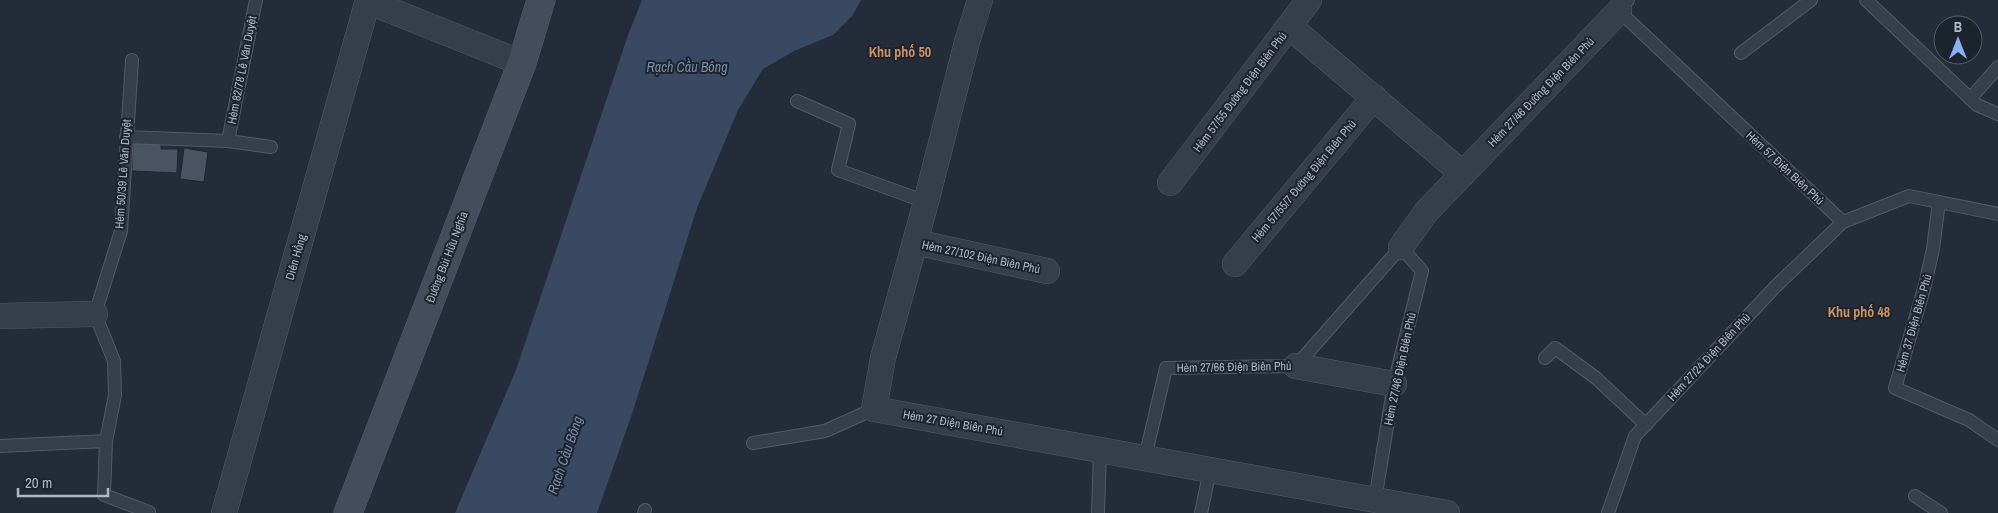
<svg xmlns="http://www.w3.org/2000/svg" width="1998" height="513" font-family="'Archivo Narrow',sans-serif">
<style>
.water{fill:#394961}
.building{fill:#495362;stroke:#1d2530}
.lines{fill:none;stroke-linecap:round;stroke-linejoin:round}
.lane-casing{stroke:#545b67;stroke-width:14}
.street-casing{stroke:#545b67;stroke-width:26}
.secondary-casing{stroke:#545b67;stroke-width:29}
.lane{stroke:#363e49;stroke-width:12}
.street{stroke:#363e49;stroke-width:25}
.secondary{stroke:#444d5c;stroke-width:28}
.labels{text-anchor:middle;dominant-baseline:central;stroke-width:4;stroke-linejoin:round;paint-order:stroke}
.street-label{font-size:12px;fill:#b1b8c5;stroke:#1b232d}
.neighbourhood-label{font-size:14px;font-weight:bold;fill:#cd9363;stroke:#1b232d}
.water-label{font-size:14px;font-style:italic;fill:#7b8eab;stroke:#1b232d}
</style>
<rect width="100%" height="100%" fill="#232c38"/>
<path class="water" d="M642,0H861L852,16L833,35L794,51L763,69L738,110L697,208L632,414L597,513H455L516,370L628,35Z"/>
<path class="building" d="M133,141L161,142V149H178L177,173L132,171Z
M184,148L208,152L204,182L180,179Z"/>
<g class="lines">
<g class="lane-casing">
<path id="lane" d="M1628,0L1619,11L1843,222L1909,196L1998,214
M1866,0L1977,105L1998,114
M1741,53L1811,0
M132,60L121,231L95,314L114,361L115,395L106,441L104,495L149,512
M1970,99L1998,67
M797,101L849,124L838,170L926,202
M126,137L228,141L256,0
M228,141L271,147
M1939,202L1933,249L1925,285L1895,388L1969,420L1998,440
M1545,358L1555,348L1596,378L1646,425
M753,443L825,431L874,409
M0,446L106,441
M1145,458L1166,368L1296,366L1401,247L1422,271L1394,384L1375,500
M1915,496L1941,513
M644,513L645,510
M1098,513L1100,450
M1201,513L1210,470
M1608,513L1635,436L1775,287L1843,222"/>
</g>
<g class="street-casing">
<path id="street" d="M980,0L967,42L926,202L883,358L874,409L1447,513
M367,1L522,63
M1289,26L1463,174
M1170,183L1309,0
M915,242L1047,271
M1401,247L1427,211L1619,11
M1235,264L1374,97
M0,316L95,314
M1296,366L1394,384
M224,513L368,0"/>
</g>
<g class="secondary-casing">
<path id="secondary" d="M348,513L522,63L541,0"/>
</g>
<use href="#lane" class="lane"/>
<use href="#street" class="street"/>
<use href="#secondary" class="secondary"/>
</g>
<g class="labels">
<g class="street-label">
<text transform="translate(242 70) rotate(-79)">Hẻm 82/78 Lê Văn Duyệt</text>
<text transform="translate(1240 92) rotate(-53)">Hẻm 57/55 Đường Điện Biên Phủ</text>
<text transform="translate(1541 92) rotate(-46)">Hẻm 27/46 Đường Điện Biên Phủ</text>
<text transform="translate(1785 168) rotate(43)">Hẻm 57 Điện Biên Phủ</text>
<text transform="translate(123 174) rotate(-86)">Hẻm 50/39 Lê Văn Duyệt</text>
<text transform="translate(1304 181) rotate(-50)">Hẻm 57/55/7 Đường Điện Biên Phủ</text>
<text transform="translate(296 257) rotate(-74)">Diên Hồng</text>
<text transform="translate(447 257) rotate(-69)">Đường Bùi Hữu Nghĩa</text>
<text transform="translate(981 257) rotate(12)">Hẻm 27/102 Điện Biên Phủ</text>
<text transform="translate(1914 323) rotate(-74)">Hẻm 37 Điện Biên Phủ</text>
<text transform="translate(1709 357) rotate(-47)">Hẻm 27/24 Điện Biên Phủ</text>
<text transform="translate(1234 367) rotate(-1)">Hẻm 27/66 Điện Biên Phủ</text>
<text transform="translate(1400 369) rotate(-78)">Hẻm 27/46 Điện Biên Phủ</text>
<text transform="translate(953 423) rotate(10)">Hẻm 27 Điện Biên Phủ</text>
</g>
<g class="neighbourhood-label">
<text x="900" y="52">Khu phố 50</text>
<text x="1859" y="312">Khu phố 48</text>
</g>
<g class="water-label">
<text x="687" y="67">Rạch Cầu Bông</text>
<text transform="translate(565 455) rotate(-71)">Rạch Cầu Bông</text>
</g>
</g>
<g transform="translate(1958 40)"><circle r="24" fill="#1b232d" stroke="#575f6a"/>
<path d="M0-4L9 19L0 12L-9 19Z" fill="#89b0f2"/>
<text y="-8" font-size="14" font-weight="bold" text-anchor="middle" fill="#b1b8c5">B</text>
</g>
<path d="M18 488v8h90v-8" fill="none" stroke="#b1b8c5" stroke-width="2.5"/>
<text x="25" y="488" font-size="15" fill="#b1b8c5" stroke="#1b232d" stroke-width="4" paint-order="stroke">20 m</text>
</svg>
